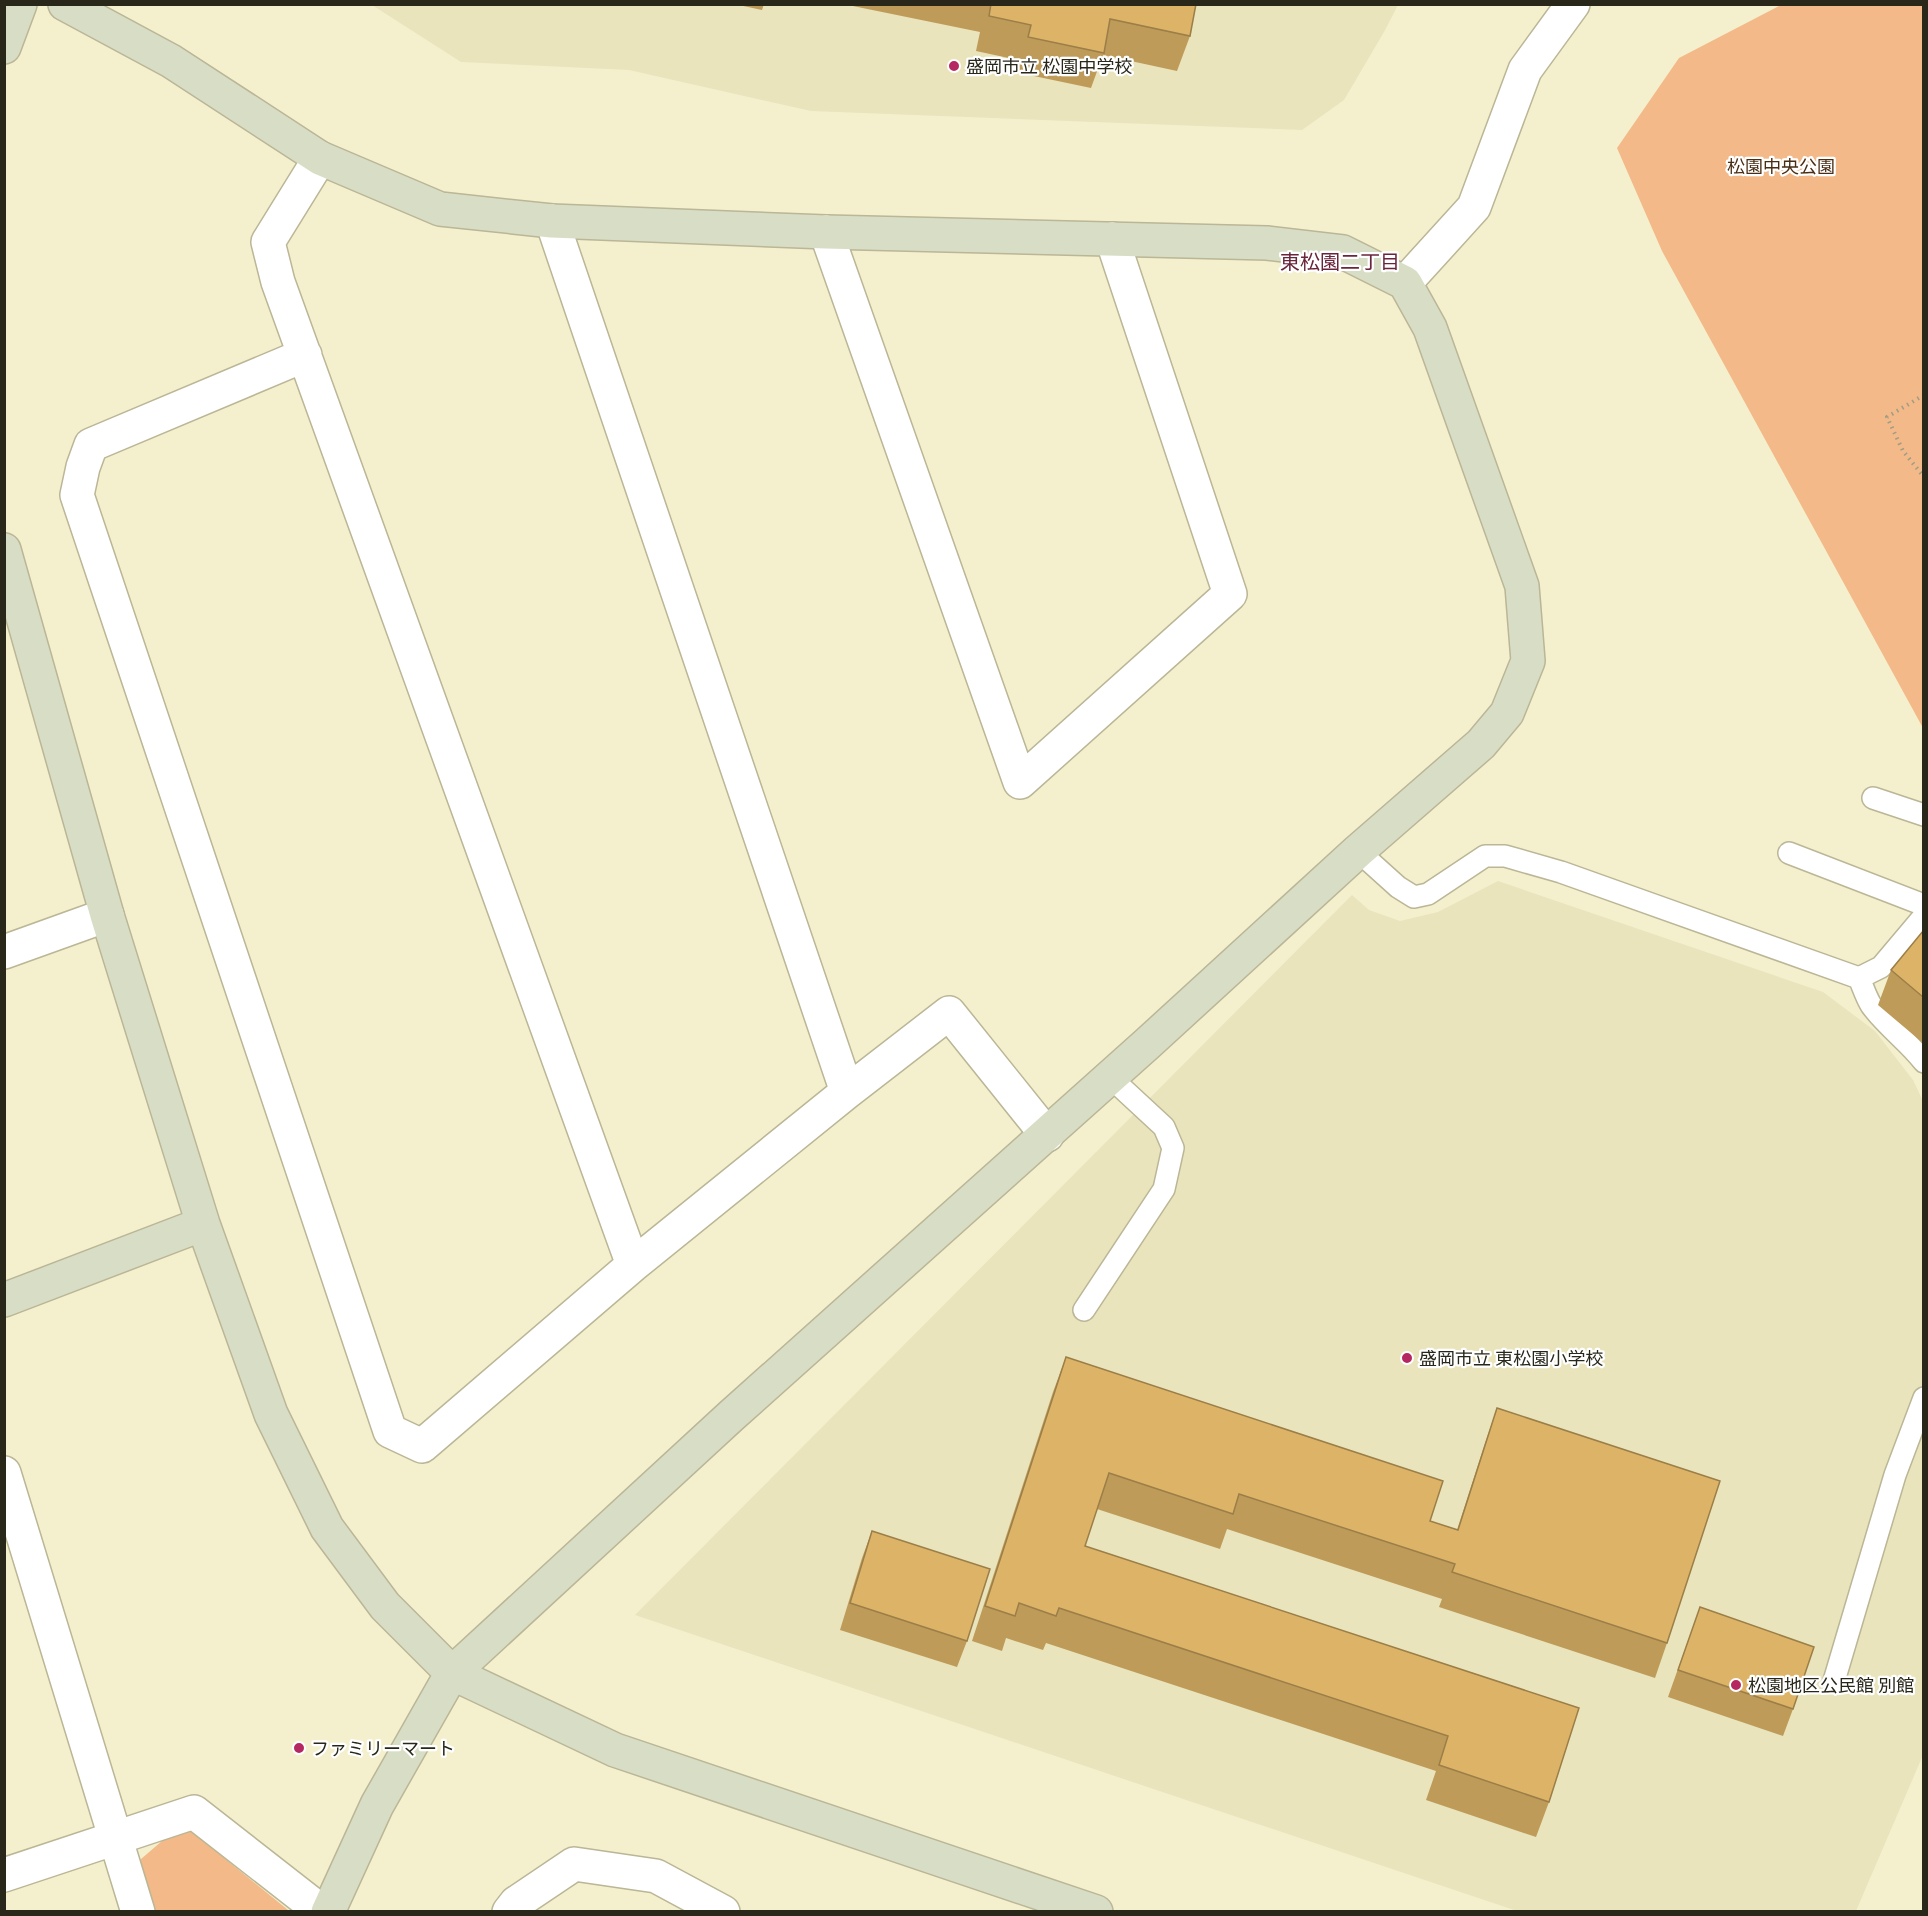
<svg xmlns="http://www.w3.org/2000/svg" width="1928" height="1916" font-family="'IBM Plex Sans','Noto Sans JP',sans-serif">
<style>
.built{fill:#e9e4bc}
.green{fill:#f3b988}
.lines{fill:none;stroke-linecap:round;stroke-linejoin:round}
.lane-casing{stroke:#bab696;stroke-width:24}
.street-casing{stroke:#bab696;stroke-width:36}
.secondary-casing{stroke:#bab696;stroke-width:36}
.path{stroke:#a09d84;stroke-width:4;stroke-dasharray:1.5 4.5;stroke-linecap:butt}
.lane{stroke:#fff;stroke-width:21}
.street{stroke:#fff;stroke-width:33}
.secondary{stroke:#d8dec6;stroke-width:33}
.wall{fill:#be9b59}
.building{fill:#ddb467;stroke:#9b7e48;stroke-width:1.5}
.poi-dot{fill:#b42760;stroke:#fff;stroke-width:2}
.labels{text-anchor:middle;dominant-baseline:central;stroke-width:4.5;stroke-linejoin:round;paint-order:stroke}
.poi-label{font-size:18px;fill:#28271a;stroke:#fff;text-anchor:start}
.park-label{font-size:18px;fill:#492e15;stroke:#fff}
.neighbourhood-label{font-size:20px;fill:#69253c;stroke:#fff}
</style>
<rect width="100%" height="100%" fill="#f4f0ce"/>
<path class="built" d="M372,5H1398L1384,32L1344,100L1302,130L811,111L629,70L461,62Z
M1498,881L1823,992L1875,1031L1913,1080L1923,1101V1755L1856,1911H1517L635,1615L1352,895L1369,910L1400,921L1438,912Z"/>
<path class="green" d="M1781,5H1923V728L1662,251L1617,148L1679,58Z
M191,1831L288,1910V1912L146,1911L133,1874L141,1859L169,1835Z"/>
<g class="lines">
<g class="lane-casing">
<path id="lane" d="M1873,798L1924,815
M1358,851L1398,887L1414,897L1428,894L1485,856H1505L1561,872L1859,978L1881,967L1924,916
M1789,853L1924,905
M1859,978C1863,987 1866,997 1871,1005C1886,1026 1908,1041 1924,1062
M1084,1310L1164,1189L1173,1148L1164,1127L1110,1077
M1834,1681L1895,1475L1924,1398"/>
</g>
<g class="street-casing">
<path id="street" d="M320,158L268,242L278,282L633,1265
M826,232L1020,782L1230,594L1112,239
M1405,283L1474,207L1525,70L1573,4
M305,355L91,445L83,467L77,495L390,1431L422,1446L633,1265L847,1092L552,221
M4,952L107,915
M847,1092L949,1013L1047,1135
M4,1473L138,1912
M4,1875L194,1812L322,1912
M509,1912L516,1903L574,1864L656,1876L723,1912"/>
</g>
<g class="secondary-casing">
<path id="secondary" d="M65,4L171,61L320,158L440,209L552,221L826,232L1267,243L1343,252L1405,283L1430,328L1522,586L1528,661L1507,713L1481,744L1358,851L1147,1044L731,1416L452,1673L377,1805L328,1912
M4,47L20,4
M4,550L107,915L203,1224L271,1414L327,1528L385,1606L452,1673L615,1750L1096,1912
M4,1300L203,1224"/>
</g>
<path class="path" d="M1924,395L1887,417L1903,451L1924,477"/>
<use href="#lane" class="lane"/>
<use href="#street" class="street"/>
<use href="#secondary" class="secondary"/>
</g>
<path class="wall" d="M734,4H764L762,10Z
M843,4H1196L1190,36L1177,71L1103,55L1091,88L1015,72L1018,60L976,51L980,32Z
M1923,931V1043L1878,1005L1891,970Z
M1066,1357L1430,1521L1457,1530L1485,1443L1497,1408L1667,1643L1655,1678L1439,1607L1442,1599L1227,1529L1220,1549L1097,1509L1085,1546L1579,1708L1549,1802L1536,1837L1426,1800L1436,1771L1046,1643L1043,1650L1006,1638L1002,1651L972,1641L1053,1392Z
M872,1531L967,1641L957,1667L840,1630L862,1558Z
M1700,1607L1793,1709L1783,1736L1668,1697Z"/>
<path class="building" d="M991,4H1196L1190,36L1110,19L1104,53L1028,37L1031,25L989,16Z
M1923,931V997L1891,970Z
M1066,1357L1443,1481L1430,1521L1458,1530L1497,1408L1720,1481L1667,1643L1452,1572L1455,1564L1239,1494L1233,1514L1109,1473L1085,1546L1579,1708L1549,1802L1439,1765L1448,1736L1059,1608L1056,1616L1019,1603L1015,1616L985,1606Z
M872,1531L990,1569L967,1641L850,1603Z
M1700,1607L1814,1647L1793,1709L1678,1670Z"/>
<g class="poi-dot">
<circle cx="954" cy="66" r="6"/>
<circle cx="1407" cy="1358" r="6"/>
<circle cx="1736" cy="1685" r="6"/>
<circle cx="299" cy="1748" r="6"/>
</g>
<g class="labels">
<g class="poi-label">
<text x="966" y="66">盛岡市立 松園中学校</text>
<text x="1419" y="1358">盛岡市立 東松園小学校</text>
<text x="1748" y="1685">松園地区公民館 別館</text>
<text x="311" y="1748">ファミリーマート</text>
</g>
<g class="park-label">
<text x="1781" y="166">松園中央公園</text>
</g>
<g class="neighbourhood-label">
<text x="1340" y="261">東松園二丁目</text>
</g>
</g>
<rect width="1928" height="1916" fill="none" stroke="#28271a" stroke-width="12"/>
</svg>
